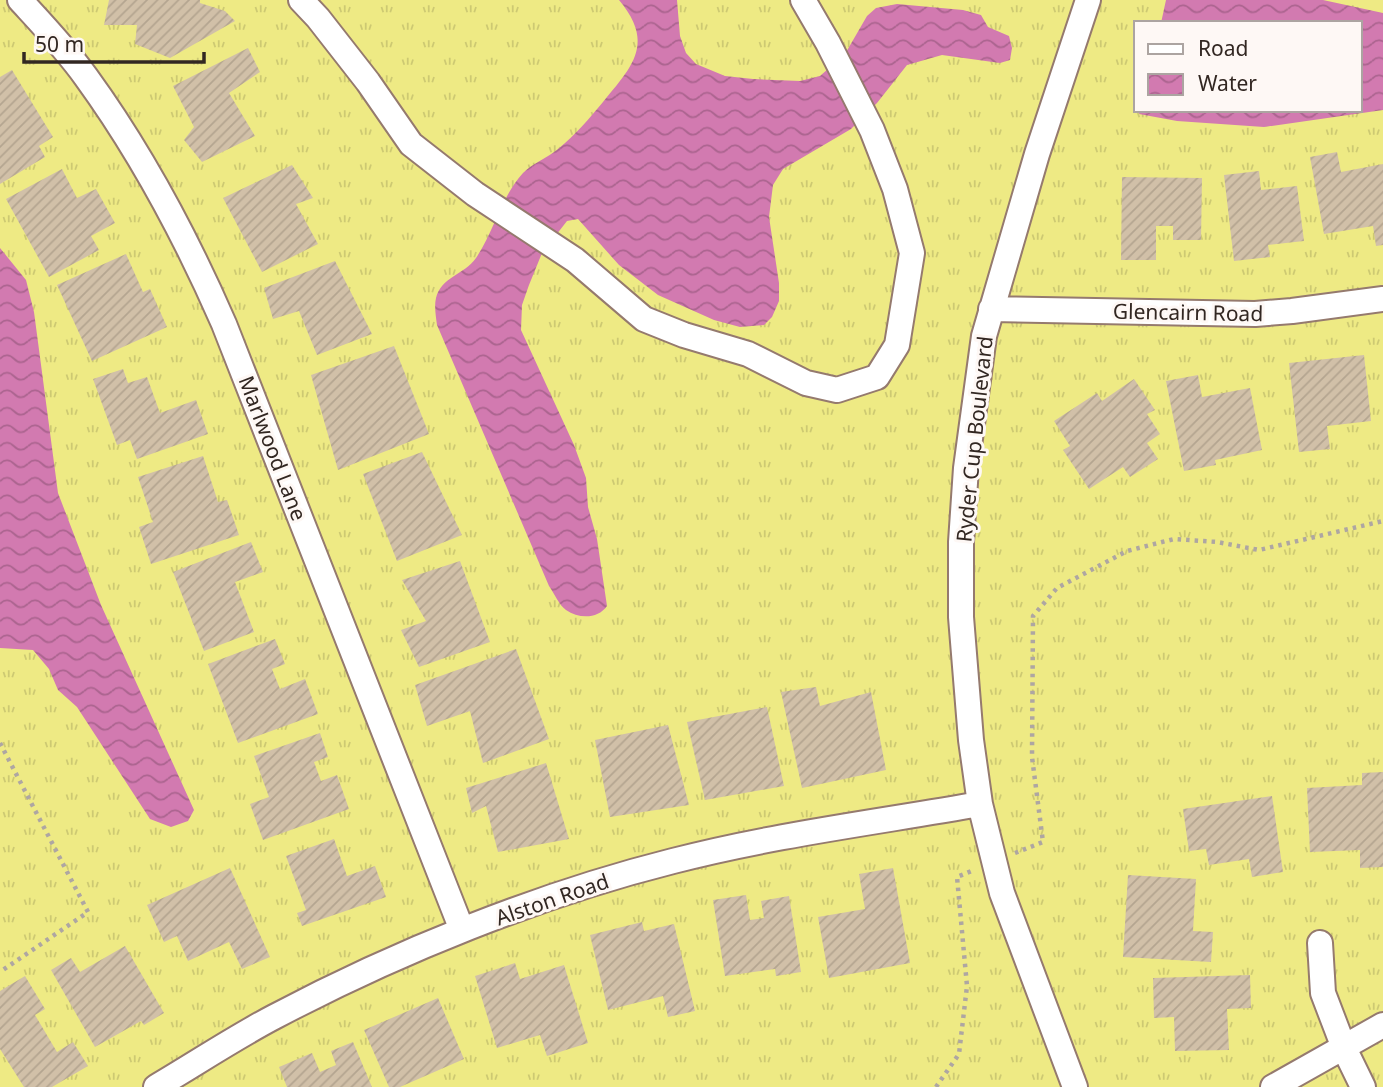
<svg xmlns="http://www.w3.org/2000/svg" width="1383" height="1087" font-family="'Noto Sans',sans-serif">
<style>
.grass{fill:url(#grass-tufts);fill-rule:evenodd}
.water{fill:url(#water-waves)}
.building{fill:url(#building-hatch)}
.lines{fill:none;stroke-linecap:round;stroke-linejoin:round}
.minor-casing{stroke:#957a6e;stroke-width:28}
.path{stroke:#aea6a2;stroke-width:4.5;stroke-dasharray:3.5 5;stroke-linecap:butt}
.minor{stroke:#fff;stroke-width:24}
.labels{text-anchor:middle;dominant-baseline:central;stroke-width:6;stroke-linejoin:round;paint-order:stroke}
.street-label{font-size:21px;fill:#322722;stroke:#fef8f5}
</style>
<defs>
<pattern id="grass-tufts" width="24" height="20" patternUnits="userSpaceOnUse" patternTransform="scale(1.75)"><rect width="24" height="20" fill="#eeea84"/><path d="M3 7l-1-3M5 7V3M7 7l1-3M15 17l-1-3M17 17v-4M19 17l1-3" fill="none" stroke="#cdc972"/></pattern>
<pattern id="water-waves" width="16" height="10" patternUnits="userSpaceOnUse" patternTransform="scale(1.75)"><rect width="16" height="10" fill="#d27ab0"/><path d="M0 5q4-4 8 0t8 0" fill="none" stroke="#ab648f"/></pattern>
<pattern id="building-hatch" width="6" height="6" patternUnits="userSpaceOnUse" patternTransform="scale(1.75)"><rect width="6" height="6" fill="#d1c0a8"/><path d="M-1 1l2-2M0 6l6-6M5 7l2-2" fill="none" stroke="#b4a590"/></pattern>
</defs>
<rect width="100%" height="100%" fill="#fef8f5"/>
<path class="grass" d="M0,0H1383V1087H0ZM1136,23H1360V110H1136Z"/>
<path class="water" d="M619,0H677L680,36L686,53L696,64L725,76L753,79L800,81L820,76L845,54L867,16L876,8L897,4L963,10L981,15L988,27L1009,36L1012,48L1010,60L1000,63L942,55L907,65L877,103L851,129L783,169L773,185L769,217L779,283V301L772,317L764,325L740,327L714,320L658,295L619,265L578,219L567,221L542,253L529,285L522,305L521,330L574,445L586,478L588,507L597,539L607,606C598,619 579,619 566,610C559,605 554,593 549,586L437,325C436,317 434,306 436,298C441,277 464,275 476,258C494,232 501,197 523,173C533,163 547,158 558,149C575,135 589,119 603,102C633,66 655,43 619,0Z
M1166,0H1323L1383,13V110L1264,127L1177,121L1139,114L1140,110H1360V23H1161Z
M0,248L26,280L34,312L58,493L101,605L194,810L188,821L171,827L150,819L77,707L58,690L49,669L33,650L0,648Z"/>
<path class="building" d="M109,0H200V3L225,11L235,21L170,58L135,44L137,25H104Z
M248,48L260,72L229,93L255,136L202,162L184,140L194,127L173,86Z
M12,70L53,137L39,146L45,157L0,184V77Z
M1337,152L1341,172L1383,164V245L1376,246L1373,226L1324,234L1310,157Z
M292,165L313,198L296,204L318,244L262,272L223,198Z
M62,169L77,198L96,189L115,223L91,236L99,250L49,277L6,199Z
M1259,171L1261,190L1297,186L1304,241L1268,245L1270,257L1234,261L1224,175Z
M1122,177L1202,178L1201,240H1173V226H1156V260H1121Z
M126,254L143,292L150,289L167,327L92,361L57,285Z
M335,261L372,334L317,355L299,311L273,319L264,288Z
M394,346L429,434L338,470L311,375Z
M1364,355L1371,421L1327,426L1330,449L1299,452L1289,363Z
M123,369L128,383L147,377L160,413L196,400L208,434L137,459L130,440L117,445L93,379Z
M1198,375L1202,397L1250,388L1262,450L1215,460L1216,465L1184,471L1166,381Z
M1134,379L1155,410L1147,414L1160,434L1147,443L1158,459L1130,477L1123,467L1089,489L1063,450L1070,446L1054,421L1097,393L1102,401Z
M422,452L462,535L397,561L363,474Z
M203,456L218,502L227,500L239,535L151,564L139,527L153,522L138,477Z
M251,542L263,572L235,582L254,632L204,651L173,572Z
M460,561L490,642L419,667L401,630L426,621L402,580Z
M275,639L285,664L272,669L280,689L305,679L318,714L238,743L208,664Z
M516,649L549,739L483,763L470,711L427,726L415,685Z
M816,687L820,706L871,692L886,770L802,788L781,692Z
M767,707L784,786L705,800L687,722Z
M668,725L689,805L610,817L595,740Z
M320,733L328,757L314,762L321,781L337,775L349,809L263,840L250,804L269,797L254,756Z
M546,763L569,839L498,852L486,806L472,813L466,788Z
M1383,772V867L1360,868V850L1310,852L1307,788L1362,785V773Z
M1272,796L1283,872L1252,877L1249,859L1209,865L1206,849L1189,851L1183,809Z
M334,839L347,876L375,866L386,897L302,926L297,913L306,910L286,856Z
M230,868L270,957L242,969L229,942L188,961L177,936L164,942L147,905Z
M893,868L910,963L829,978L818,917L865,909L859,874Z
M1128,875L1196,879L1193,931L1213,932L1211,962L1123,957Z
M746,895L750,920L764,918L761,901L789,896L801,972L776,976L775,969L725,976L713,900Z
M642,922L644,931L674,924L695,1011L668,1017L663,996L608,1010L590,935Z
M125,946L164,1013L144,1025L141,1021L95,1047L51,970L71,958L80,972Z
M515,963L520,979L564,965L588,1043L547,1056L540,1035L497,1048L475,976Z
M1250,975L1251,1008L1227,1009L1229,1050L1175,1051L1174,1017L1154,1018L1153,978Z
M25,976L45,1009L35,1015L57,1052L73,1042L88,1066L52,1087H24L0,1049V991Z
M438,998L464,1059L400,1087H389L364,1030Z
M353,1042L372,1087H287L279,1067L312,1053L320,1072L336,1065L331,1051Z"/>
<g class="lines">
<g class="minor-casing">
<path id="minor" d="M20,0C43,25 66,49 86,77C142,154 186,237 224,324L462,930
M301,0L318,18L368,82L411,144L475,194L575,260L644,319L684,335L748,354L806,383L837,390L877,377L897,345L912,253L895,189L872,130L828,43L803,0
M991,309L1255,314L1292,311L1383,299
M1320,943L1323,993L1344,1048L1363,1087
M156,1087C195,1064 234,1038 274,1017C397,952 538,895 673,861C773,835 878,822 980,804
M1075,1087L1002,893L980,804L971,740L961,617V542L966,468L984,336L1037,154L1088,0
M1273,1087L1383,1025"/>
</g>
<path class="path" d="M0,743L88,912L0,972
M1015,853L1043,842L1032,757L1033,616L1057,588L1127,551L1174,539L1217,542L1259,550L1383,521
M936,1087L959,1054L967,986L957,877L974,870"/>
<use href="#minor" class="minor"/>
</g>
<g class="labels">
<g class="street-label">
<text transform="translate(1188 312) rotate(1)">Glencairn Road</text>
<text transform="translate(974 439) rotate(-84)">Ryder Cup Boulevard</text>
<text transform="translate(273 448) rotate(69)">Marlwood Lane</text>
<text transform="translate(552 899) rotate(-19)">Alston Road</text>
</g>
</g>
<rect x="1134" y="21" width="228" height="91" fill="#fef8f5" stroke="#aca4a1" stroke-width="2"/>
<rect x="1148" y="44" width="35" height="10" fill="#ffffff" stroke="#aca4a1" stroke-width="2"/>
<text x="1198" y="56" font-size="21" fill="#322722">Road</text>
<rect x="1148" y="74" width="35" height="21" fill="url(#water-waves)" stroke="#aca4a1" stroke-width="2"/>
<text x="1198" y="91" font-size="21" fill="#322722">Water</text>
<path d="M24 52v10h180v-10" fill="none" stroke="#322722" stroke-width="3.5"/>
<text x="35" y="52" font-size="21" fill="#322722" stroke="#fef8f5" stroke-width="5" paint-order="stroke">50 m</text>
</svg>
